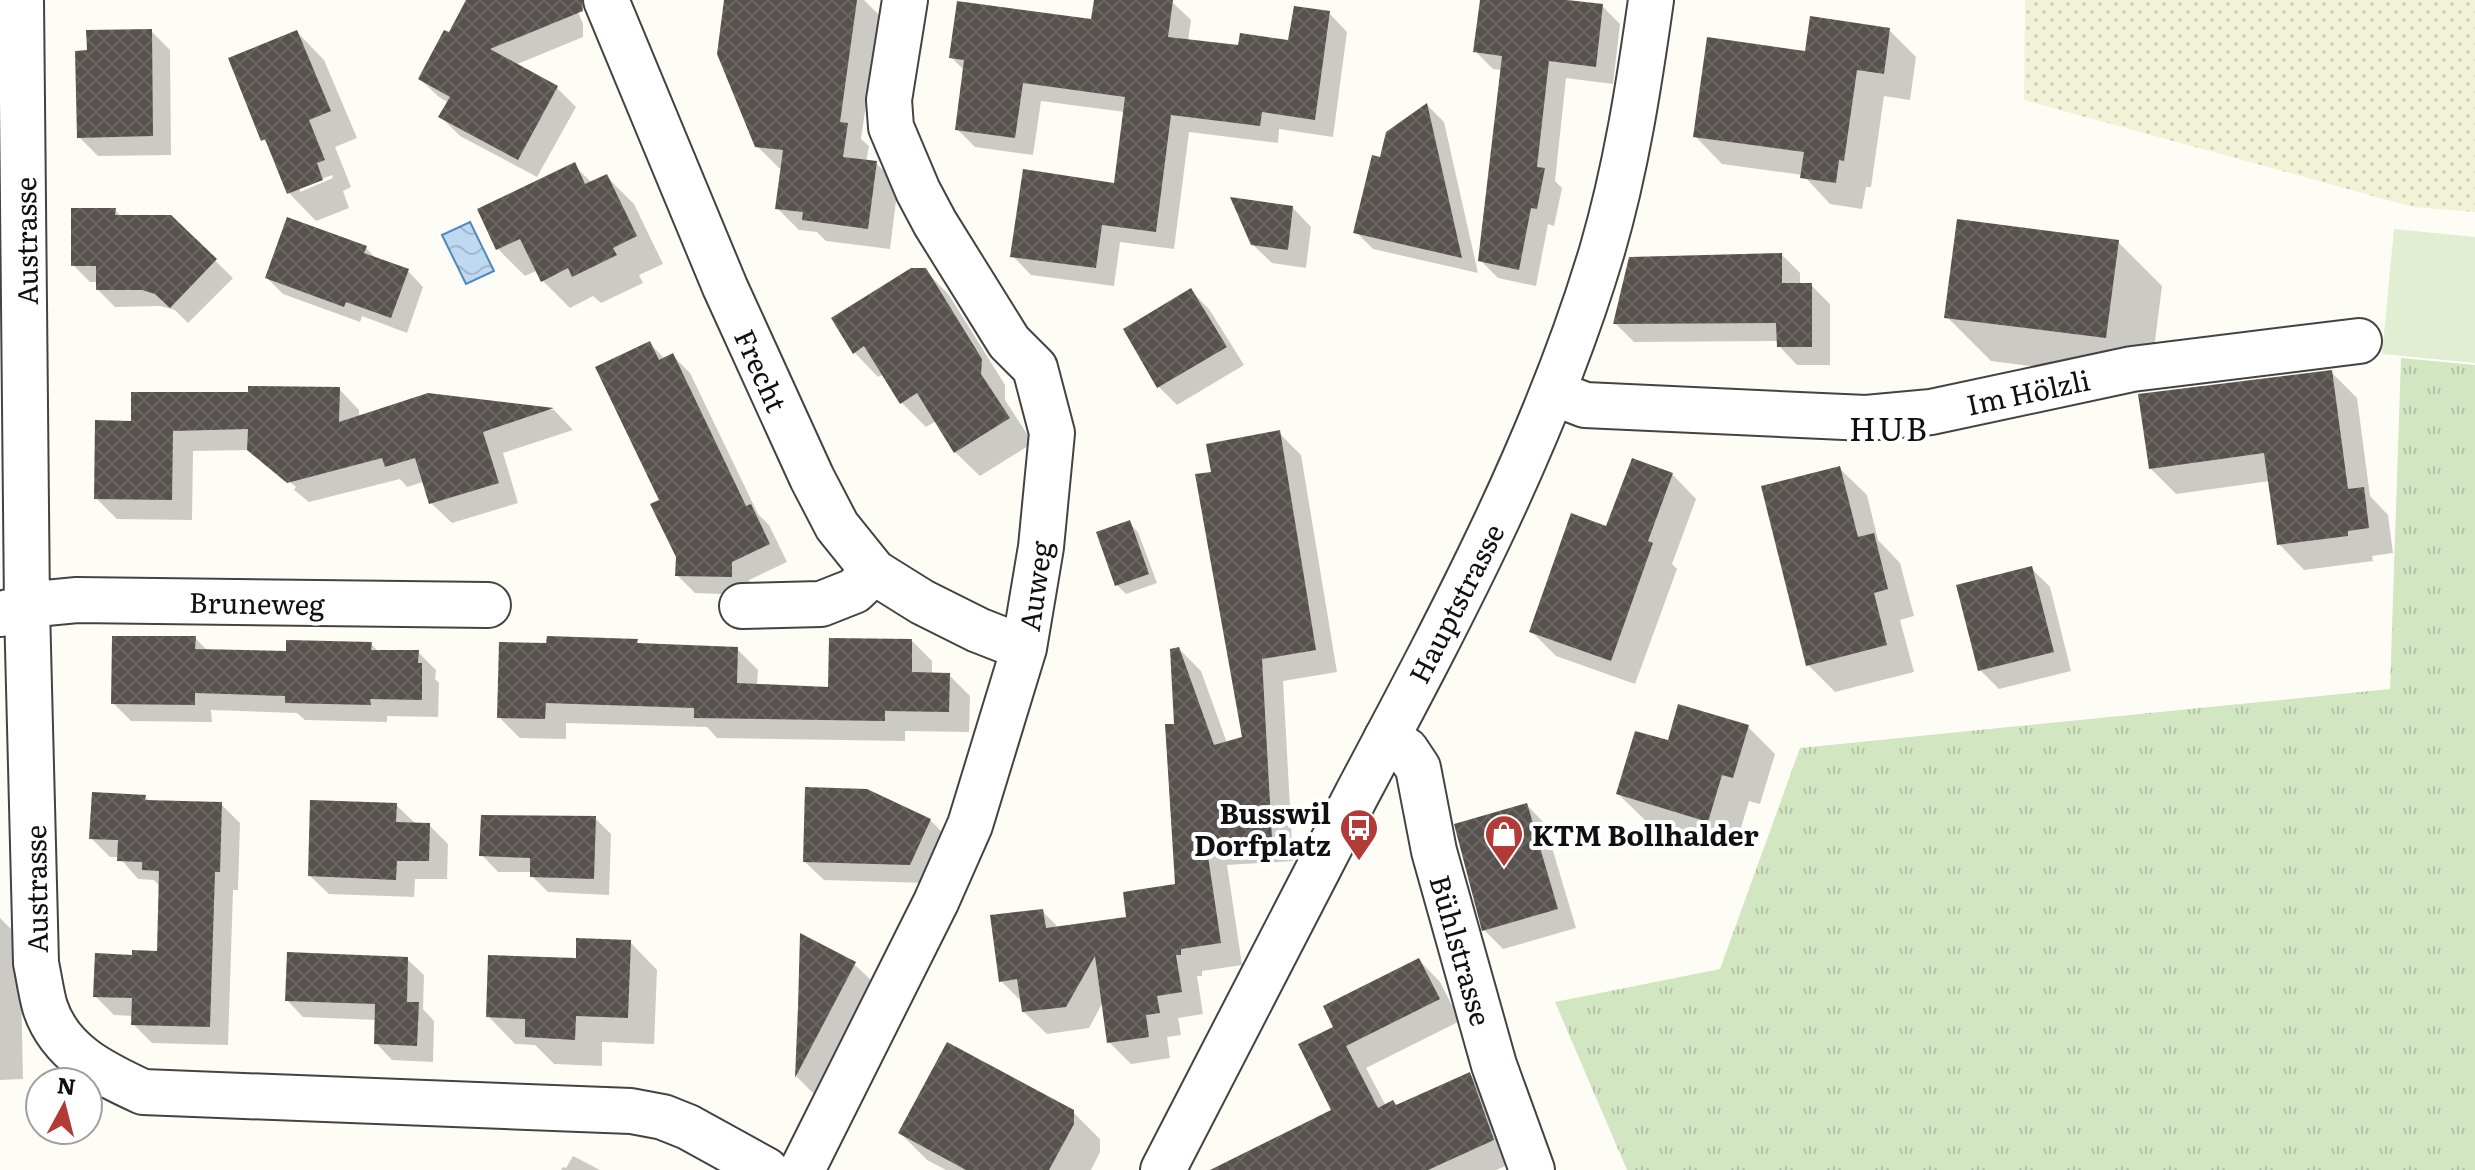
<svg xmlns="http://www.w3.org/2000/svg" width="2475" height="1170" font-family="Literata,serif">
<style>
.farmland{fill:url(#farmland-dots)}
.grass{fill:url(#grass-tufts)}
.pitch{fill:#e2eed2}
.water{fill:url(#water-waves);stroke:#4d88bf;stroke-width:2}
.shadow{fill:#0003;fill-rule:evenodd}
.building{fill:url(#building-cross-hatch)}
.lines{fill:none;stroke-linecap:round;stroke-linejoin:round}
.minor-casing{stroke:#434343;stroke-width:48}
.tertiary-casing{stroke:#434343;stroke-width:48}
.minor{stroke:#fff;stroke-width:44}
.tertiary{stroke:#fff;stroke-width:44}
.labels{text-anchor:middle;dominant-baseline:central;stroke-width:8;stroke-linejoin:round;paint-order:stroke}
.street-label{font-size:28px;fill:#101010;stroke:#fff}
.poi-label{font-size:28px;font-weight:bold;fill:#101010;stroke:#fff;text-anchor:end}
.quarter-label{font-size:32px;letter-spacing:2px;fill:#101010;stroke:#fff}
</style>
<defs>
<pattern id="farmland-dots" width="8" height="8" patternUnits="userSpaceOnUse" patternTransform="scale(2)"><rect width="8" height="8" fill="#f2f2d6"/><path d="M2 2h.1M6 6h.1" fill="none" stroke="#ceceb7" stroke-width="1.8" stroke-linecap="round"/></pattern>
<pattern id="grass-tufts" width="24" height="20" patternUnits="userSpaceOnUse" patternTransform="scale(2)"><rect width="24" height="20" fill="#d1e6c1"/><path d="M3 7l-1-3M5 7V3M7 7l1-3M15 17l-1-3M17 17v-4M19 17l1-3" fill="none" stroke="#b2c4a5"/></pattern>
<pattern id="water-waves" width="16" height="10" patternUnits="userSpaceOnUse" patternTransform="scale(2)"><rect width="16" height="10" fill="#bed9f0"/><path d="M0 5q4-4 8 0t8 0" fill="none" stroke="#a2b9cd"/></pattern>
<pattern id="building-cross-hatch" width="8" height="8" patternUnits="userSpaceOnUse" patternTransform="scale(2)"><rect width="8" height="8" fill="#58524e"/><path d="M0 0l8 8M0 8l8-8" fill="none" stroke="#6b6663"/></pattern>
</defs>
<rect width="100%" height="100%" fill="#fefdf5"/>
<path class="farmland" d="M2025,0H2475V212L2413,207L2024,100Z"/>
<path class="grass" d="M2401,358L2475,365V1170H1627L1555,1002L1720,969L1800,748L2390,689Z"/>
<path class="pitch" d="M2394,229L2475,237V363L2382,354Z"/>
<path class="water" d="M470,222L494,271L466,284L442,235Z"/>
<path class="shadow" d="M469,0H573L583,24V37L515,65L557,88L576,107L537,177L460,136L441,117L449,103L439,97L420,79L450,35Z
M726,0H864L879,15L861,139L869,146L866,162L876,163L898,185L890,249L826,241L817,232L799,230L777,208L783,168H779L757,146Z
M1096,0L1172,2L1191,20L1188,41L1240,48L1290,42L1329,13L1347,32L1333,137L1279,129L1278,143L1189,132L1174,249L1120,242L1114,286L1031,275L1013,256L1116,185L1125,112L1041,101L1033,155L975,147L957,129L965,71L951,57L1093,21Z
M1482,0H1549L1602,6L1620,24L1613,84L1566,78L1555,181L1562,188L1554,226L1548,224L1536,286L1498,278L1480,260L1502,70L1493,69L1475,51Z
M1889,30L1916,57L1910,100L1884,96L1871,187H1866L1862,209L1830,204L1803,175L1722,164L1695,136Z
M151,31L170,50L171,155L98,156L79,137L89,52Z
M297,32L324,60L357,138L335,147L351,187L343,191L349,208L316,221L289,193L270,146L263,139ZM332,175L333,178L300,192V187Z
M1427,105L1444,122L1478,273L1373,249L1356,232Z
M574,165L592,183L606,176L634,204L663,264L639,275L643,283L601,303L593,296L570,308L542,280L538,270L525,276L498,249L479,210Z
M1293,208L1311,227L1306,268L1272,263L1252,244Z
M115,210L122,217H170L233,278L188,323L175,310L160,306L115,307L98,290V282H90L73,265Z
M2118,242L2162,286L2150,381L1991,361L1947,317Z
M366,248L378,261L408,271L423,287L407,333L362,316L360,322L283,294L267,278Z
M1782,255L1800,273V285H1811L1830,304V365H1797L1779,346L1778,341L1634,342L1615,323Z
M925,270L949,295L1005,385V400L1033,443L980,476L955,452L936,421L926,427L902,403L884,374L878,377L854,352Z
M1191,291L1209,309L1244,365L1177,405L1159,387Z
M649,343L665,359L672,355L690,373L758,514L769,525L787,562L749,580V595L695,593L677,575L678,557Z
M2331,372L2357,398L2370,496L2388,515L2393,553L2372,556L2373,561L2304,570L2279,544L2270,481L2176,494L2150,468Z
M339,389L359,410V417L429,395L554,410L573,430L503,453L518,503L452,523L431,503L423,482L407,487L400,479L309,502L294,490L296,487L267,464V467L250,450L193,451L192,520L117,519L96,498L133,423L250,394Z
M1279,433L1301,455L1337,672L1283,681L1293,861L1227,865L1242,965L1202,971V976H1197L1203,1014L1178,1018L1181,1035L1167,1037L1170,1058L1131,1064L1109,1042L1103,1002L1089,1028L1047,1034L1024,1012L1023,1003L1001,981L1042,911L1059,928L1129,918L1177,886L1176,726L1179,649L1201,671L1227,743L1244,739L1214,473Z
M1839,468L1867,495L1878,540L1900,563L1914,616L1900,620L1914,672L1835,692L1808,665Z
M1672,474L1696,499L1672,564L1677,569L1635,684L1556,656L1531,631L1608,529Z
M1129,523L1138,532L1157,583L1126,594L1117,585Z
M2031,568L2050,587L2071,671L1999,689L1980,670Z
M195,638L208,651L287,653L371,644L379,652H418L436,670L435,679L439,683L438,717L387,716V722L305,720L297,713L211,710L212,722L131,721L113,703Z
M637,641L641,646L737,649L758,670L757,686L830,689L912,641L932,661V675H949L970,696L969,732L905,731V741L717,738L707,727L566,723V739L520,738L499,717Z
M1748,727L1775,754L1760,804L1749,801L1735,848L1646,821L1618,794L1669,743Z
M145,797L150,802L221,804L240,823L238,890H233L228,1045L152,1043L133,1024V1016L114,1015L95,996L134,957L159,953L160,886L154,880L138,879L119,857H110L91,838Z
M396,805L416,824L429,825L448,844L447,879H415L414,897L329,894L310,876Z
M1527,805L1545,824L1576,928L1503,949L1484,930Z
M595,818L611,834L609,895L548,892L532,876V872H498L482,855Z
M930,820L949,839L928,883L824,880L805,862Z
M0,918L20,938L23,1079L0,1080Z
M802,936L854,964L873,982L815,1095L797,1077Z
M630,942L657,970L654,1044L602,1042V1066L554,1064L535,1045L515,1044L488,1016L578,960Z
M407,959L424,975L423,1009L434,1021L433,1062L392,1060L376,1043L377,1020L303,1017L287,1000Z
M1419,960L1440,982L1460,1021L1366,1068L1386,1106L1397,1107L1469,1074L1491,1096L1515,1162L1496,1170H1254L1334,1111L1336,1028Z
M1072,1111L1100,1139V1152L1091,1170H946L927,1160L900,1133Z
M573,1156L600,1170H561L563,1167L566,1168Z"/>
<path class="building" d="M466,0H582L583,11L490,49L558,86L518,160L438,117L450,97L418,79L444,30L449,32Z
M724,0H857L840,122L848,123L843,157L877,161L868,229L802,220L803,212L775,209L783,150L755,147L717,54Z
M1094,0H1173L1168,37L1238,45L1240,33L1288,40L1294,6L1330,11L1315,120L1262,112L1260,126L1171,115L1156,232L1102,225L1096,268L1010,257L1023,169L1114,183L1125,97L1023,83L1015,138L955,130L964,60L949,58L957,1L1091,19Z
M1480,0H1567L1603,4L1596,67L1549,61L1537,167L1545,168L1537,209L1531,208L1519,270L1478,261L1502,56L1473,52Z
M1810,16L1890,28L1884,74L1857,70L1844,161L1839,160L1836,183L1800,178L1804,152L1693,137L1707,37L1805,51Z
M152,29L153,136L77,138L75,51L87,50L86,30Z
M297,30L331,111L309,120L325,160L317,163L323,180L287,194L265,139L261,141L228,58Z
M1427,103L1462,258L1353,233L1372,155L1380,157L1386,132Z
M575,162L585,184L607,174L637,236L613,248L617,255L572,277L568,268L541,282L520,239L496,250L477,209Z
M1230,197L1293,206L1288,250L1251,245Z
M71,208H116L115,215H171L217,259L170,308L155,294L142,290H96V266H71Z
M287,217L367,246L364,253L409,269L391,318L346,302L344,307L265,278Z
M1957,219L2119,240L2106,338L1944,318Z
M1782,253V283H1812V347H1777L1776,323L1613,324L1629,257Z
M911,268H926L982,359L981,374L1010,418L954,453L917,393L900,404L864,346L853,354L831,318Z
M1191,288L1227,347L1157,388L1123,329Z
M650,341L659,360L673,353L746,506L751,504L770,544L732,562V577L675,576L676,557L650,504L659,500L595,367Z
M2332,370L2348,489L2364,487L2369,528L2348,531V536L2277,545L2264,453L2149,469L2138,394Z
M248,386L340,387L339,422L428,393L554,408L483,432L499,483L429,504L415,458L385,467L382,458L287,483L247,450L248,429L173,431L172,500L94,499L95,420L131,421V392H248Z
M1280,430L1316,650L1262,659L1272,839L1206,843L1221,943L1181,949V955H1176L1182,992L1157,996L1160,1013L1146,1015L1149,1037L1107,1043L1095,956L1066,1007L1022,1012L1017,979L999,982L990,915L1043,909L1046,928L1126,917L1123,892L1175,884L1165,724H1174L1170,649L1179,647L1214,745L1242,737L1195,474L1211,472L1206,444Z
M1632,458L1673,473L1648,541L1653,543L1611,661L1529,632L1571,513L1606,526Z
M1840,466L1858,537L1874,533L1888,589L1874,593L1887,645L1806,666L1761,486Z
M1130,520L1149,574L1115,586L1096,532Z
M2032,566L2054,652L1978,671L1956,585Z
M112,636H196L195,649L286,651V640L372,642L371,650H419L418,663H422V700L370,699L371,705L285,703V696L195,693V705L111,704Z
M547,636L638,639L637,643L738,647L737,683L828,687L829,638L912,639V672L950,673L949,712L885,711V721L694,718V708L546,703L545,719L497,718L499,642L546,643Z
M1678,704L1749,725L1733,778L1722,775L1708,822L1616,794L1635,731L1668,740Z
M805,787L867,789L931,819L910,865L803,862Z
M92,792L146,795L145,800L222,802L220,872H215L210,1027L131,1025L132,998L93,997L95,953L132,955V950L157,951L159,871L142,870V862L117,861L118,840L89,839Z
M310,800L397,803L396,822L430,823L429,861H397L396,880L308,876Z
M1527,803L1558,909L1482,931L1454,824Z
M481,815L596,816L594,879L530,877V858L479,856Z
M800,933L856,962L795,1078L798,1007Z
M576,938L631,940L628,1018L576,1016L575,1040L525,1037V1019L486,1017L488,955L576,958Z
M287,952L408,957L407,1002H419L417,1046L374,1044L375,1004L285,1001Z
M1419,958L1440,999L1346,1046L1378,1108L1393,1100L1396,1105L1470,1072L1494,1140L1428,1170H1210L1331,1110L1298,1044L1333,1027L1323,1006Z
M947,1042L1074,1110V1124L1049,1170H966L898,1133Z"/>
<g class="lines">
<g class="minor-casing">
<path id="minor" d="M21,0L27,608L36,963C39,977 41,993 45,1007C60,1053 102,1073 143,1092L631,1111L663,1117L688,1127L766,1170
M606,0L725,287L812,478L837,526L874,572L922,602L978,630L1024,648
M1554,393L1585,405L1866,418L1931,412L2132,369L2359,341
M742,606L821,604L854,591L874,572
M0,614L46,603L77,600L488,605
M1386,739L1406,750L1418,768L1434,851L1494,1065L1532,1170
M802,1170L936,902L970,825L1024,648L1041,547L1052,433L1035,368L1009,342L935,223L918,191L891,127L889,100L905,0"/>
</g>
<g class="tertiary-casing">
<path id="tertiary" d="M1163,1170C1228,1045 1292,919 1357,794C1450,619 1545,442 1602,251C1626,169 1639,85 1651,0"/>
</g>
<use href="#minor" class="minor"/>
<use href="#tertiary" class="tertiary"/>
</g>
<defs>
<g id="bus-pin" transform="scale(2)"><path d="M0 17L-7.5 6A9.5 9.5 0 1 1 7.5 6Z" fill="#b23b37" stroke="#fff"/><path d="M-5-6H5V4H4V6H2V4H-2V6H-4V4H-5ZM-3.5-4V0h7V-4ZM-3.5 1.2v1.5H-2V1.2ZM2 1.2v1.5H3.5V1.2Z" fill="#fff"/></g>
<g id="shop-pin" transform="scale(2)"><path d="M0 17L-7.5 6A9.5 9.5 0 1 1 7.5 6Z" fill="#b23b37" stroke="#fff"/><path d="M-5-2.5h2.3a2.7 3.5 0 0 1 5.4 0H5L5.5 6h-11ZM-1.5-2.5h3a1.5 2.3 0 0 0-3 0Z" fill="#fff"/></g>
</defs>
<g fill-rule="evenodd">
<use href="#bus-pin" x="1359" y="828"/>
<use href="#shop-pin" x="1504" y="834"/>
</g>
<g class="labels">
<g class="street-label">
<text transform="translate(25 241) rotate(-91)">Austrasse</text>
<text transform="translate(762 370) rotate(66)">Frecht</text>
<text transform="translate(2028 391) rotate(-12)">Im Hölzli</text>
<text transform="translate(1034 586) rotate(-82)">Auweg</text>
<text transform="translate(257 602) rotate(1)">Bruneweg</text>
<text transform="translate(1455 603) rotate(-63)">Hauptstrasse</text>
<text transform="translate(35 889) rotate(-91)">Austrasse</text>
<text transform="translate(1462 950) rotate(74)">Bühlstrasse</text>
</g>
<g class="poi-label">
<text x="1331" y="812">Busswil<tspan x="1331" dy="32">Dorfplatz</tspan></text>
<text x="1532" y="834" text-anchor="start">KTM Bollhalder</text>
</g>
<g class="quarter-label">
<text x="1889" y="427">HUB</text>
</g>
</g>
<g transform="translate(64 1106) rotate(7)"><circle r="38" fill="#ffffff" stroke="#9f9f9f" stroke-width="2"/>
<path d="M0-6L14 30L0 20L-14 30Z" fill="#b23b37"/>
<text y="-12" font-size="22" font-weight="bold" text-anchor="middle" fill="#101010">N</text>
</g>
</svg>
